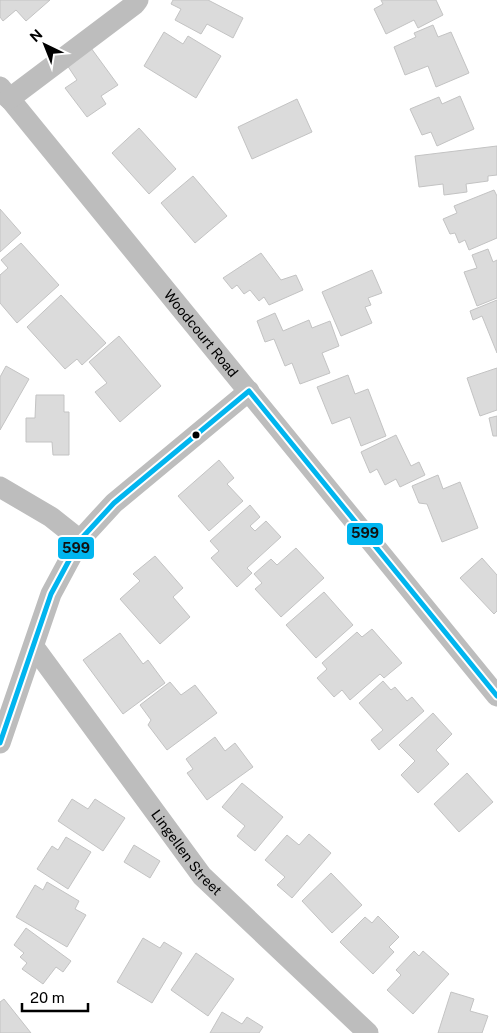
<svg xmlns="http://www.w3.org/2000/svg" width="497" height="1033" font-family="'Public Sans',sans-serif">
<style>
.building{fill:#dbdbdb;stroke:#c3c3c3}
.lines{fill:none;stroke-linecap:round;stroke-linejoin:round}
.minor{stroke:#bdbdbd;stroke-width:21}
.bus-1-casing{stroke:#fff;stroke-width:9}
.bus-1{stroke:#00b5ef;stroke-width:5}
.bus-dot{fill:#000;stroke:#fff;stroke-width:2}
.labels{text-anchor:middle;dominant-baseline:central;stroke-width:4;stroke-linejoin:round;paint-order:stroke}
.street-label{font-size:14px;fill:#000;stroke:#fff}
.line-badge{stroke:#fff;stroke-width:2}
.pale-badge-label{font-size:14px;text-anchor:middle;font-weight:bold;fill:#111}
</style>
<rect width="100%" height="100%" fill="#fff"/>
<path class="building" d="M0,0H50L26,21L16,10L3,21L0,17Z
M173,0H208L243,18L233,38L207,24L201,34L175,20L181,9L171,4Z
M381,0H436L443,15L418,28L414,20L386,34L374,9L383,4Z
M433,25L438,37L451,32L469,73L436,87L428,66L405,75L394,47L416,37L414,33Z
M164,32L183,44L188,36L221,56L196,98L144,66Z
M91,48L118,85L101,96L106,104L87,117L65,88L77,80L67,65Z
M460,96L474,129L437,146L431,132L422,135L410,109L439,97L442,104Z
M297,99L312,132L252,159L238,127Z
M139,128L176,169L149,194L112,153Z
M497,146V175L488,176V181L466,184L467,192L444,195L443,184L419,187L415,156Z
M193,176L227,216L195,243L161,203Z
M494,190L497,196V238L469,250L465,240L459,243L455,233L450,234L443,219L457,213L454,206Z
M0,209L21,233L0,252Z
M21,243L59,285L17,323L0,303V275L8,268L1,260Z
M488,249L493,262L497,260V298L477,306L464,272L477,268L472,255Z
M261,253L281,280L296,275L303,290L269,305L264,297L259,301L250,290L244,294L237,285L232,289L223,278Z
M372,270L382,293L368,298L371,305L365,307L372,323L341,336L322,292Z
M61,295L106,343L82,365L77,359L65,369L27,327Z
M497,300V353L482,316L473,320L470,311Z
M275,313L283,331L309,320L312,328L330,321L339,346L322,353L330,373L300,384L292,363L285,366L274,339L265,342L257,321Z
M119,336L161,386L120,422L95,392L107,383L89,362Z
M6,366L29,379L0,430V377Z
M497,368V410L480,416L467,378Z
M348,375L355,394L368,389L386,436L361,446L350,417L332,424L317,387Z
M36,395H64V412H69V455H53L52,442H26V418H35Z
M497,416V436H493L489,418Z
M396,435L411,466L419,462L425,475L400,487L396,479L385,485L377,469L370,473L361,452Z
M219,460L234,478L227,484L243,501L209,531L178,496Z
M438,475L443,489L460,482L478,528L442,542L427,504L419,503L412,486Z
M250,505L260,517L250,526L255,531L266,521L281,537L247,568L252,573L237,587L211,558L219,551L210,541Z
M296,548L324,578L281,617L255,589L262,583L254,574L271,559L277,565Z
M155,556L183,588L173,597L190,617L160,644L120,599L140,581L133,574Z
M482,558L497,575V611L494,614L460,578Z
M324,592L353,625L316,658L286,625Z
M372,629L402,663L384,678L380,674L350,700L342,690L334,697L317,678L327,669L322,663L357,632L362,637Z
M120,633L143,664L148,660L165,683L123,714L83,660Z
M383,681L391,690L395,687L407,701L412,697L424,711L379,750L371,740L383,730L359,703Z
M170,682L181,695L195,685L217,713L167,750L148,725L151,720L140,705Z
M433,713L452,734L436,750L449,764L418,793L401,775L415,761L399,745Z
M215,737L225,751L235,743L253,767L207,800L187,773L193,769L186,759Z
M467,773L493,802L459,832L434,804Z
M242,783L283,817L255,851L237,836L245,826L222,807Z
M72,799L88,809L95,799L125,818L103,851L58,821Z
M309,834L331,853L292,898L277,885L285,877L265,860L287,835L299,845Z
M66,837L91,852L68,889L37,869L52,846L58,850Z
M134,845L160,861L150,878L124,862Z
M331,873L362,905L332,933L302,901Z
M47,882L79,901L75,909L86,915L67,947L16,917L35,885L43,890Z
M378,916L399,937L389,947L394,952L373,974L340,942L365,917L372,923Z
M26,928L71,961L63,972L56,967L43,984L22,969L27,963L20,957L24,953L14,945Z
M143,938L160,948L164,942L182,953L152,1003L117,982Z
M414,951L419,956L423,951L449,974L413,1014L387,990L401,975L396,970Z
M196,953L234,979L208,1016L171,990Z
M451,992L474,999L470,1011L488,1016L482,1033H438Z
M4,999L31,1033H0V1002Z
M222,1012L242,1024L247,1017L263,1027L259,1033H210Z"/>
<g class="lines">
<g class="minor">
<path id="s1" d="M0,87L497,696"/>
<path d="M9,99L135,4L138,0"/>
<path d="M0,487L51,517L80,540"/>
<path id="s2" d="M34,647L202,876L368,1033"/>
<path d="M0,743L51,594L80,540L114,503L249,391"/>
</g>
<g class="bus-1-casing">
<path id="bus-1" d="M0,743L51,594L80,540L114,503L249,391L497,696"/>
</g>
<use href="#bus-1" class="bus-1"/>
</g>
<circle class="bus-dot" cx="196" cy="435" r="4.5"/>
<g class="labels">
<g class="street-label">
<text stroke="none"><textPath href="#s1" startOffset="318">Woodcourt Road</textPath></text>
<text stroke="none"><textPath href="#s2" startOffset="256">Lingellen Street</textPath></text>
</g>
</g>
<g class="line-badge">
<rect x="346" y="522" width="38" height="24" rx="5" fill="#00b5ef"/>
<rect x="57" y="536" width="38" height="24" rx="5" fill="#00b5ef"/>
</g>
<g class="pale-badge-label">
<text x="365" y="538">599</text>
<text x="76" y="553">599</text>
</g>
<g transform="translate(45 45) rotate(317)" stroke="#ffffff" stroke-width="4" paint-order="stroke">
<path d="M0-4L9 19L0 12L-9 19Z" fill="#000000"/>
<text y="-8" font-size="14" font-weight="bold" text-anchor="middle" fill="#000000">N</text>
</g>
<path d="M22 1003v8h66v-8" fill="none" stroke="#000000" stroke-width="2.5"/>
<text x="30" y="1003" font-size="15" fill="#000000" stroke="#ffffff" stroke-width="4" paint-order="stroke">20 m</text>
</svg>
